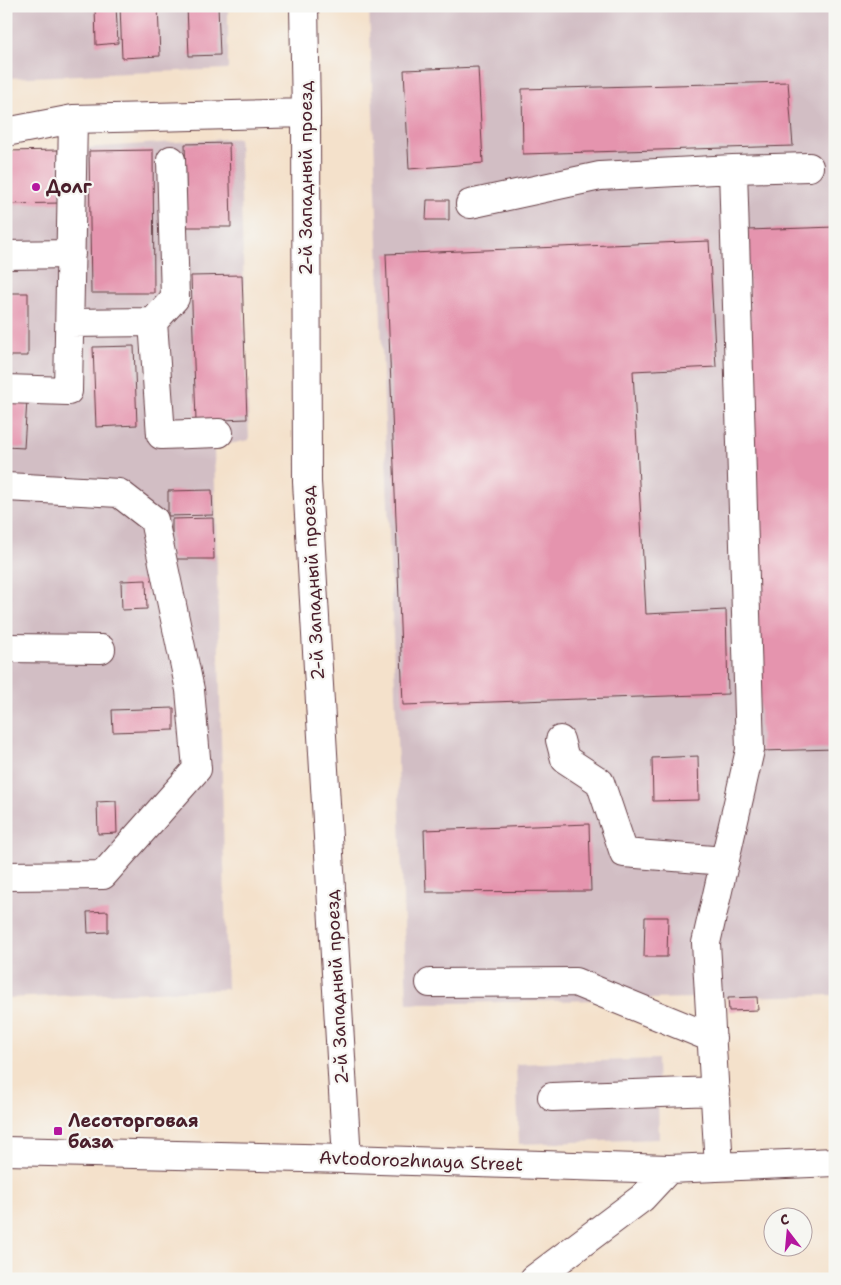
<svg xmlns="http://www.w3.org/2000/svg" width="841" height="1285" font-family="'Shantell Sans',sans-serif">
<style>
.industrial{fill:#d2bec4}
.building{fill:#e594ae}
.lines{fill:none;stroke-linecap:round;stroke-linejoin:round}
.minor-casing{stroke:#643c43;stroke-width:30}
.minor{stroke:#fff;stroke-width:28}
.poi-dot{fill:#b5179e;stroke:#f6f6f2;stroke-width:2}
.labels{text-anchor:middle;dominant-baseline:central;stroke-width:4.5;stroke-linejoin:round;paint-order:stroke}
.street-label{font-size:18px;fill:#4a1f2b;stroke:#f6f6f2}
.poi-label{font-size:18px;font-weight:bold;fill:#4a1f2b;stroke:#f6f6f2;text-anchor:start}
</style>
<rect width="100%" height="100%" fill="#f6f6f2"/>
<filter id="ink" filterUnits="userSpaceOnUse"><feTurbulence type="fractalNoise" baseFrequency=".02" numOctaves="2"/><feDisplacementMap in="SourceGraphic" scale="10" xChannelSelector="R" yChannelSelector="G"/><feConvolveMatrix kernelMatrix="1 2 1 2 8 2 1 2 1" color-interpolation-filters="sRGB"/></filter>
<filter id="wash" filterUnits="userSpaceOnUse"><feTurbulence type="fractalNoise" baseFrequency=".0096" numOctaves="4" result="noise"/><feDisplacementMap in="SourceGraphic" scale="20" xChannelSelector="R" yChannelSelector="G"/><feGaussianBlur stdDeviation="1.12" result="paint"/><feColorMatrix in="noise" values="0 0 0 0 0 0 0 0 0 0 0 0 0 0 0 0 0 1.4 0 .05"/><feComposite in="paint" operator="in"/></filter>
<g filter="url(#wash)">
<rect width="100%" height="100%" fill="#f4e1cb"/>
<path class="industrial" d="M6,6H228V69L6,78Z
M369,6H835V995L407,1004Z
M239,138L249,440L214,447L227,989L6,998V153Z
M657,1059L659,1139L519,1144L516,1064Z"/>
<g id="blocks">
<path class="building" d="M95,6H116L118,43L96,45Z
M120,6H158L160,56L122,58Z
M187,6H218L220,55L189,56Z
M478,67L483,163L409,169L404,70Z
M788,82L793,146L523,154L522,89Z
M229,143L231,227H187L185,144Z
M58,150L60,203L6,204V151Z
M153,150L154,293H91L89,151Z
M427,200H449V220H426Z
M835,227V749L761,751L748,230Z
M709,241L716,367L633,371L646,614L726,610L728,694L403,705L386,254Z
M242,275L247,419L196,421L191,276Z
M6,293H28V356H6Z
M134,346L137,425L96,427L93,347Z
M6,399L27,400L24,448L6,447Z
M212,490L213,515L168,516V491Z
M213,518L214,559H172V519Z
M146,580L147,609L122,610L121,581Z
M174,708V730L113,732L112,710Z
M698,756L699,800L653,801L652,758Z
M116,801L117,833L98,834L97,802Z
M589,824L591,891L426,892L424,830Z
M108,911V932L88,933L87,912Z
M645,917H668L667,957H644Z
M757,997L758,1010L729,1011L728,998Z"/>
</g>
</g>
<g filter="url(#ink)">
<use href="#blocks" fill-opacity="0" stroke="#643c43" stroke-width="1"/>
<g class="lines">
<g class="minor-casing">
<path id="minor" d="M304,6L306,113L307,482L347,1159
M6,132L73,119L306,113
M171,160L175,298L153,322L161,435L219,433
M470,204L600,176L733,169L809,167
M6,255L71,254
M70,323L153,322
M6,389L68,391L73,119
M6,487L119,493L154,520L190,690L197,769L103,875L6,876
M6,648L101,649
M560,740L565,759L600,782L624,853L725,861
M430,983L575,982L712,1038
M552,1097L715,1091
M6,1151L347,1159L669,1169L835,1162
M719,1167L706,943L750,750L733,169
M534,1279L642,1198L669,1169"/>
</g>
<use href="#minor" class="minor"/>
</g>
</g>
<g class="poi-dot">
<circle cx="36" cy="187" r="5"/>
<rect x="53" y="1126" width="10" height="10" rx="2.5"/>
</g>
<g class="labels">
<g class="street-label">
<text transform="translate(306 178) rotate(-90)">2-й Западный проезд</text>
<text transform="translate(313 583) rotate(-93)">2-й Западный проезд</text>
<text transform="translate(337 987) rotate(-93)">2-й Западный проезд</text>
<text transform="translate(421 1161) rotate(2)">Avtodorozhnaya Street</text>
</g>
<g class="poi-label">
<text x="46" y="187">Долг</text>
<text x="68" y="1121">Лесоторговая<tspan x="68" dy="21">база</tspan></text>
</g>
</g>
<rect width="841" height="1285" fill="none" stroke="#f6f6f2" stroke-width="25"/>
<g transform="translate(788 1232) rotate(344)"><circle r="24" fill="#f6f6f2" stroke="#b1a0a2"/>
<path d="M0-4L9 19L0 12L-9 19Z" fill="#b5179e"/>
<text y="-8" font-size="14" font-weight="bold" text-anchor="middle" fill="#4a1f2b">С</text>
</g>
</svg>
